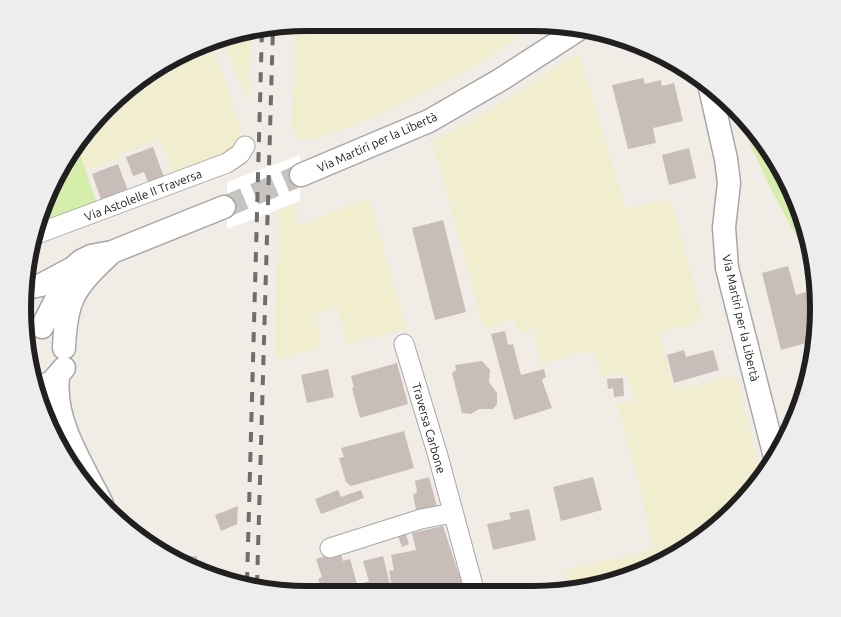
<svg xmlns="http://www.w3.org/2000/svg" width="841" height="617" font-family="Ubuntu,sans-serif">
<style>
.farmland{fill:#f1eed0}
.grass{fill:#d5eea9}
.pier{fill:#fff}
.building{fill:#c9bdb9}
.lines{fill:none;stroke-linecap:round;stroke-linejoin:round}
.tertiary-tunnel{stroke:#c7c3be;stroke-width:22;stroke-dasharray:22 11;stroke-linecap:butt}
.minor-casing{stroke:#a7a7a7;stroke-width:21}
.tertiary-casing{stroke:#a7a7a7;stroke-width:25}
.minor{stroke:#fff;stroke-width:19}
.tertiary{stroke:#fff;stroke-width:22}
.rail{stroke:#6e6e6e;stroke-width:4;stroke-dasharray:10 10;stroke-linecap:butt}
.labels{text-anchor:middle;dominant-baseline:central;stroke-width:4;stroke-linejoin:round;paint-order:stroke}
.street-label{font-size:12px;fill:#202020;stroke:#fff}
.rim{fill:none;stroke:#202020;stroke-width:6}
</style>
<rect width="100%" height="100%" fill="#f1ece6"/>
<path class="farmland" d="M309,23H539L471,68L409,100L365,121L312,140L300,139L292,131L295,24Z
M251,30L249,99L240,84L223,38L234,32Z
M212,42L241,129L238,149L175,177L161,140L120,154L121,158L86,170L77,145L94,120L150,71Z
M579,52L626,209L664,199L673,204L703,320L659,334L675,390L723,377L736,376L761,474L707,535L642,573L569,592L564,570L653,549L641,491L617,404L634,399L626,372L601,378L593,350L540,364L534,328L519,333L515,319L484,329L432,141L500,104Z
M369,197L407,329L346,344L338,307L316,314L321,347L275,359L278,209L297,202L298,226Z"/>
<path class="grass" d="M735,112L759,134L809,234L810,253L806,244L801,245L771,189Z
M77,145L98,207L36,229L52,182Z"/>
<path class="pier" d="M300,155V201L227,229V182Z"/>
<path class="building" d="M643,78L645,84L661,80L662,86L674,83L683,121L653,128L656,143L628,149L612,85Z
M153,147L164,177L148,183L144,172L133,176L126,157Z
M689,148L696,178L669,185L662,155Z
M118,164L128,191L103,205L92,174Z
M443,220L466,312L435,320L412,228Z
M788,266L796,295L806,292L815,323L816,337L812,338L813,341L781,350L762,273Z
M505,331L508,345L513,344L521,375L544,369L546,377L542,380L552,408L514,420L491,334Z
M684,350L686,357L713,350L719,370L674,383L667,355Z
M482,361L490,370L489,382L497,393V404L493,409H479L471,414L462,413L452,373L456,370L455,365Z
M397,363L408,404L360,418L352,388L354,387L351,376Z
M328,369L334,397L307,403L301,375Z
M623,378L624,396L614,397L613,388L608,389L607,379Z
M404,431L414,468L351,486L346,482L339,458L344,457L341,448Z
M429,477L438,510L417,514L413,495L417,492L415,481Z
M593,477L602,510L561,521L553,487Z
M338,490L341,497L361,490L364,498L321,514L315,499Z
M238,506L237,524L221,531L215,515Z
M529,509L536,540L493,550L487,524L511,519L509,513Z
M443,526L465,593H425L424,585L393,592L389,571L394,570L391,555L416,550L412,533Z
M405,531L409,544L402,547L397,533Z
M340,551L343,561L350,559L357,584L323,594L318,579L322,577L316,559Z
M197,556L198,569L177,562V557Z
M383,556L391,588L382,590L383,593H365L363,583L369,581L363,561Z
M548,588V592H532V591Z"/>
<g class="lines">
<path class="tertiary-tunnel" d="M224,207L301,175"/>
<g class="minor-casing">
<path id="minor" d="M34,235L227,163L240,154L245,146
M404,344L438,456L475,593
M330,548L421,519L453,513"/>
</g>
<g class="tertiary-casing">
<path id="tertiary" d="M710,88L726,159L729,183L724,227L727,268L775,457
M301,175L429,121L500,80L579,29
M27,288L41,285L73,268
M42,327L65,282L73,268L81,261L91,256L112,252L224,207
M64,348C66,301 73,288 108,256
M58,377C53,422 83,465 102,504
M36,387L51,383L64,368"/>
</g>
<use href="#minor" class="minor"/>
<use href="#tertiary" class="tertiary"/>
<path class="rail" d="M247,582L262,29
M257,585L273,27"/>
</g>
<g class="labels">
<g class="street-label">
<text transform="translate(377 142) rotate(-24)">Via Martiri per la Libertà</text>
<text transform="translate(143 195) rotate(-21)">Via Astolelle II Traversa</text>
<text transform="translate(741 318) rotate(77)">Via Martiri per la Libertà</text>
<text transform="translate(429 428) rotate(74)">Traversa Carbone</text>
</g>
</g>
<path d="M0 0H841V617H0ZM308 31H533A277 277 0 0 1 810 308V309A277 277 0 0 1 533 586H308A277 277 0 0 1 31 309V308A277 277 0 0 1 308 31Z" fill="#ededed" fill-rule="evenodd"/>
<path class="rim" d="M308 31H533A277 277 0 0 1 810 308V309A277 277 0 0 1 533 586H308A277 277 0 0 1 31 309V308A277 277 0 0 1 308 31Z"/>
</svg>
